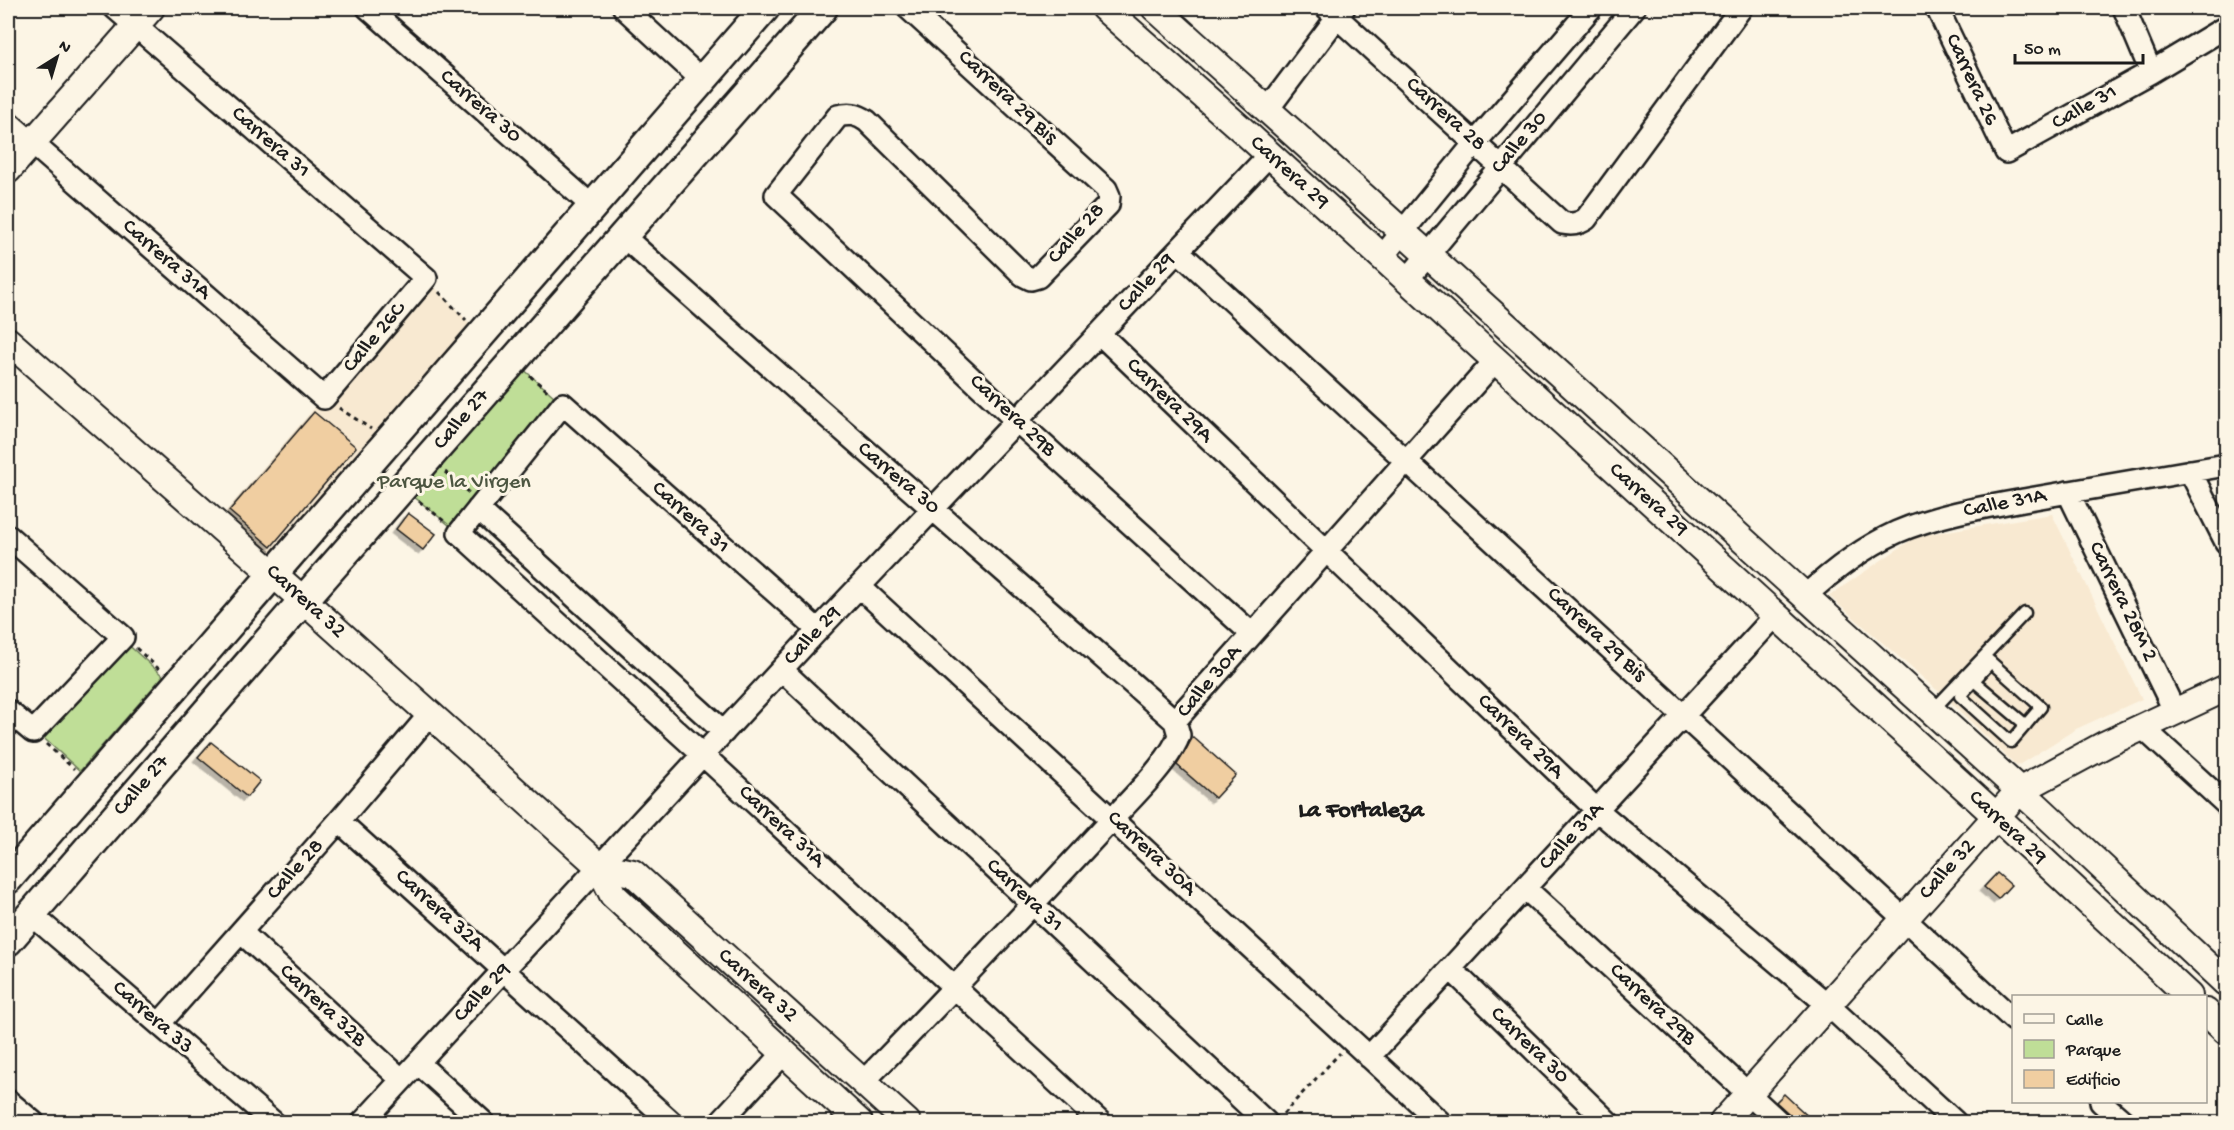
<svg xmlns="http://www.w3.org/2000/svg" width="2234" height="1130" font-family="'Gochi Hand',sans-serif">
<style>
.built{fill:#f8e9d1}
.green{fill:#bfde97;stroke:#6e7d5a;stroke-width:1.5}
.building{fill:#f0cea1;stroke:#1c1c1c;stroke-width:1.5;filter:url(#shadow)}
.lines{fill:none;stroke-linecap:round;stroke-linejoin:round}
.service-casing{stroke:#1c1c1c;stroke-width:15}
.minor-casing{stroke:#1c1c1c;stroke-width:26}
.tertiary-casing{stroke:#1c1c1c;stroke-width:30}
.secondary-casing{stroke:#1c1c1c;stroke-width:33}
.path{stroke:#1c1c1c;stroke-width:3;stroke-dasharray:4.5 4.5;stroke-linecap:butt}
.service{stroke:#fcf5e5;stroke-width:10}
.minor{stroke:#fcf5e5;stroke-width:21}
.tertiary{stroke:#fcf5e5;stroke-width:26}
.secondary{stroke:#fcf5e5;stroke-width:28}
.labels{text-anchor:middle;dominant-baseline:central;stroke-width:6;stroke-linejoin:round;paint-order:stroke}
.street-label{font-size:22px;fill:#1c1c1c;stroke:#fcf5e5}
.park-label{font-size:22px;fill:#4d5641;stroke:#fcf5e5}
.neighbourhood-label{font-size:24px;font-weight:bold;fill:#1c1c1c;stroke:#fcf5e5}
</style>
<defs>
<filter id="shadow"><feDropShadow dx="-4.5" dy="4.5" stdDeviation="0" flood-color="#0004"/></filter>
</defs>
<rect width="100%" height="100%" fill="#fcf5e5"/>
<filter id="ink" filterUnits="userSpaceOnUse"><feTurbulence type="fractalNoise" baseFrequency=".0167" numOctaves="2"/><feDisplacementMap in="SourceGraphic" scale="12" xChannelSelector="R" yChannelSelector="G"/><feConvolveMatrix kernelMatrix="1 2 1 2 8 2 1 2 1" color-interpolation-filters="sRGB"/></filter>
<g filter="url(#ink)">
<path class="built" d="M426,278L472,326L273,573L216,523Z
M2052,514L2142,699L2076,729L2017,766L1945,697L1829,596L1917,536Z"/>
<path class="green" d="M513,360L563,404L459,533L403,488Z
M124,641L163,676L80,771L37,732Z"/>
<path class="building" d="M314,412L356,447L271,547L229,511Z
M408,513L436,534L423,550L396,529Z
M1193,737L1236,775L1215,798L1177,765Z
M211,742L260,781L247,797L198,757Z
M1997,873L2011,885L1998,899L1984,887Z
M1784,1094L1814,1122H1791L1788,1113L1776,1102Z"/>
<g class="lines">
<g class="service-casing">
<path id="service" d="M1984,656L2041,707L2011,742L1960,696L1991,662
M1974,681L2026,725
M1932,711L2025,613"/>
</g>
<g class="minor-casing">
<path id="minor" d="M368,8L592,206
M624,8L702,80
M908,8L1106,189L1109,196L1108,205L1038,277L1031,279L1023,275L867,121C857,114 849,113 838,116L776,195L1017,421L1252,634
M1327,8L1562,223C1572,225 1578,224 1586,219L1741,8
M1937,8L2006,152L2151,72L2226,27
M2124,8L2151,72
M1268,109L1344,8
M8,122L324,398L426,278L115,8
M622,235C805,399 991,559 1175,721L1179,735C1171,762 1119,811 1099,833C1021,917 943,1001 863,1082
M1178,251L2014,1020
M1382,257L1475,143L1591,8
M1407,280L1634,8
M1100,334L1597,810L1828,1005L1955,1122
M2190,471L2226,542
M2068,492L2175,712
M478,509L724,732
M8,536L123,637L33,732L8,711
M860,587L1440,1122
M1804,597C1831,572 1864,547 1897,532C1939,514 1985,507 2029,499C2095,487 2161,476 2226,465
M818,630L563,404L459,533L703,755L1100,1122
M782,670L1266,1122
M1175,721L1495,361
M2143,728L2226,804
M339,821L671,1122
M1525,888L1779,1122
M31,914L273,1122
M241,932L402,1080
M1451,969L1608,1122
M159,1024L339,821L431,713
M1369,1057L1775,616
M418,1063L483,1122
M8,1101L33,1122
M2101,1102L2124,1122
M363,1122L818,630L1269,155
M720,1122L784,1053"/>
</g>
<g class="tertiary-casing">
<path id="tertiary" d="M1104,8L1248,135L1984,805L2189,996
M1155,8L2038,807L2226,983
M8,170L151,8
M8,341L303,600L599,866L613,895L859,1122
M599,866L633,873L907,1122
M2206,1012L2226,1031
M1723,1122L2019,791L2106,744L2226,688"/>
</g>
<g class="secondary-casing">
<path id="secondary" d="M8,879L765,8
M8,941L294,611L823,8"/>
</g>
<path class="path" d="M439,292L466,320
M530,376L550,393
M339,408L371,429
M445,472L469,493
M419,501L444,521
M136,648L160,670
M46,744L74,769
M1283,1114L1340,1053"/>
<use href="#service" class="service"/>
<use href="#minor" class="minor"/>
<use href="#tertiary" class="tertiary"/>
<use href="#secondary" class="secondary"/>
</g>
</g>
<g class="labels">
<g class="street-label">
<text transform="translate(1971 80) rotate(65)">Carrera 26</text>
<text transform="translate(1007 98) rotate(43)">Carrera 29 Bis</text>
<text transform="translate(480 107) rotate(41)">Carrera 30</text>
<text transform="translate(2085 108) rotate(-29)">Calle 31</text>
<text transform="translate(1445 115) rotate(42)">Carrera 28</text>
<text transform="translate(270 143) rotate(41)">Carrera 31</text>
<text transform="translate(1520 143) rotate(-50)">Calle 30</text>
<text transform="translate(1289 173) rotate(42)">Carrera 29</text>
<text transform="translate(1077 234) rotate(-48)">Calle 28</text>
<text transform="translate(166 260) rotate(41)">Carrera 31A</text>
<text transform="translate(1147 283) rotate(-47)">Calle 29</text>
<text transform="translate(375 338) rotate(-50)">Calle 26C</text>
<text transform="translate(1169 401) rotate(44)">Carrera 29A</text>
<text transform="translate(1012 416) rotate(43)">Carrera 29B</text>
<text transform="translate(462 420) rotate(-49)">Calle 27</text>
<text transform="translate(898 479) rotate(40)">Carrera 30</text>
<text transform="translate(1648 500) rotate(42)">Carrera 29</text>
<text transform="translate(2005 504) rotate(-11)">Calle 31A</text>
<text transform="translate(690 518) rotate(42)">Carrera 31</text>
<text transform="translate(305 602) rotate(42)">Carrera 32</text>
<text transform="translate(2122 602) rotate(64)">Carrera 28M 2</text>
<text transform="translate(1596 635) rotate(43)">Carrera 29 Bis</text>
<text transform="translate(813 636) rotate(-47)">Calle 29</text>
<text transform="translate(1210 682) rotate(-50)">Calle 30A</text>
<text transform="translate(1520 737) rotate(44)">Carrera 29A</text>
<text transform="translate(142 786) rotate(-49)">Calle 27</text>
<text transform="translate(781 827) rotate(43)">Carrera 31A</text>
<text transform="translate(2007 828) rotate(43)">Carrera 29</text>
<text transform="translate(1572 837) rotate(-47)">Calle 31A</text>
<text transform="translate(1151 854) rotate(43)">Carrera 30A</text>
<text transform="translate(296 870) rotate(-48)">Calle 28</text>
<text transform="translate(1948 870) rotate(-48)">Calle 32</text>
<text transform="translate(1024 896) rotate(43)">Carrera 31</text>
<text transform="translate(439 911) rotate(42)">Carrera 32A</text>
<text transform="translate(757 986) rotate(42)">Carrera 32</text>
<text transform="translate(483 993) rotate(-47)">Calle 29</text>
<text transform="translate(1652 1005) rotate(43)">Carrera 29B</text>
<text transform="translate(322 1006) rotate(43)">Carrera 32B</text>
<text transform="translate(152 1018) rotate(41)">Carrera 33</text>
<text transform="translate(1529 1046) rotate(44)">Carrera 30</text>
</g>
<g class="park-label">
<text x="454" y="483">Parque la Virgen</text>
</g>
<g class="neighbourhood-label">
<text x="1361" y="811">La Fortaleza</text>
</g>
</g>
<rect width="2234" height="1130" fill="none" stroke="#fcf5e5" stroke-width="30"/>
<rect x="15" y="15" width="2204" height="1100" fill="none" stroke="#1c1c1c" stroke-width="2" filter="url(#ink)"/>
<rect x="2012" y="995" width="195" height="108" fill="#fcf5e5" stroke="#a29e95" stroke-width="1.5"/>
<rect x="2024" y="1014" width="30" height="9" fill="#fcf5e5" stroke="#a29e95" stroke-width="1.5"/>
<text x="2066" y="1025" font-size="18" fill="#1c1c1c">Calle</text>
<rect x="2024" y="1040" width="30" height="18" fill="#bfde97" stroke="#a29e95" stroke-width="1.5"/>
<text x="2066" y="1055" font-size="18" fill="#1c1c1c">Parque</text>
<rect x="2024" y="1070" width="30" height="18" fill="#f0cea1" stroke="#a29e95" stroke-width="1.5"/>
<text x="2066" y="1085" font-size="18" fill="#1c1c1c">Edificio</text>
<g transform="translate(57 57) rotate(37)" stroke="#fcf5e5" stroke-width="4.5" paint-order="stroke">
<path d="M0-4.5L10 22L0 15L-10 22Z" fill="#1c1c1c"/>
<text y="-9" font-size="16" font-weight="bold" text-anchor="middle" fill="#1c1c1c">N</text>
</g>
<path d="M2015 54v9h128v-9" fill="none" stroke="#1c1c1c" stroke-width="3"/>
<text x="2024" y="54" font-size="18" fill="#1c1c1c" stroke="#fcf5e5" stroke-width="4.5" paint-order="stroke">50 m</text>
</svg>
